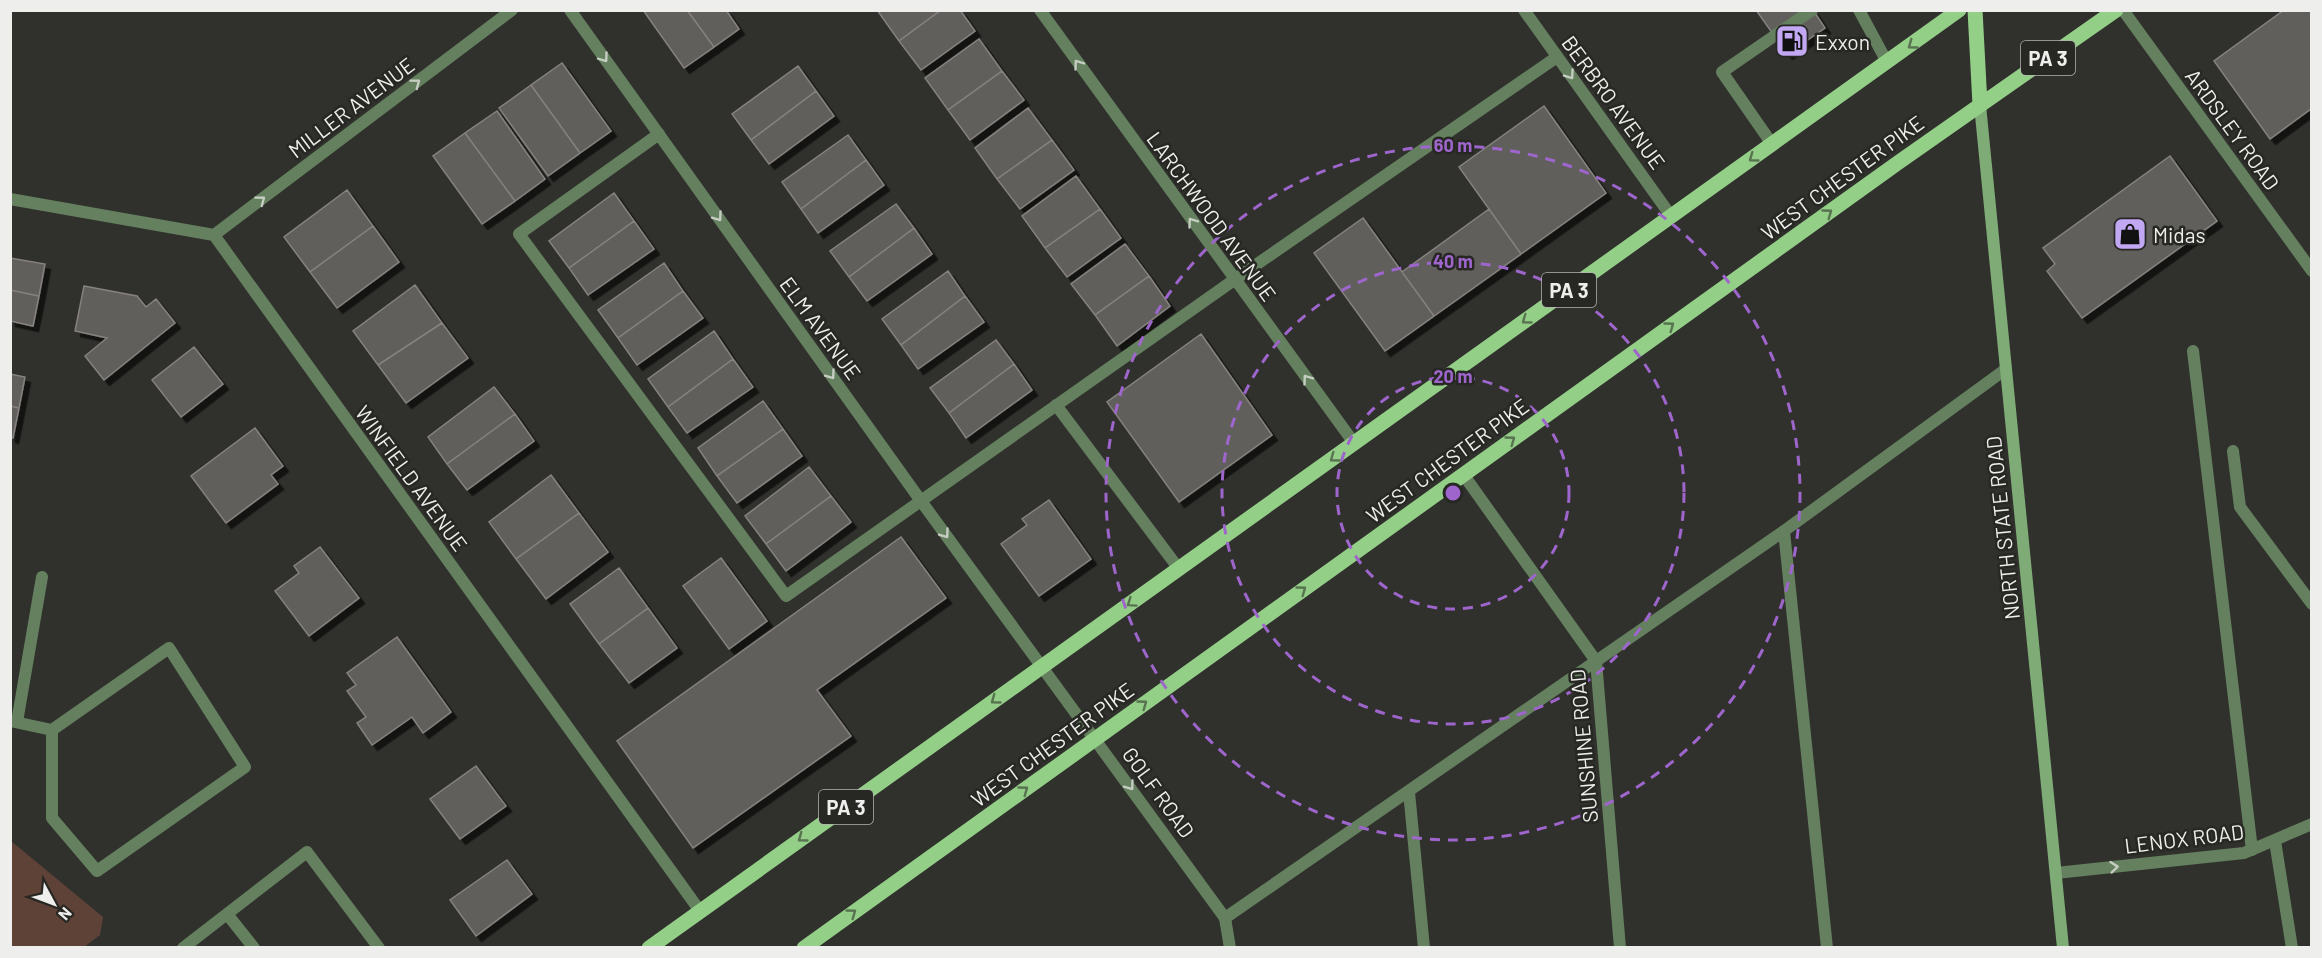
<svg xmlns="http://www.w3.org/2000/svg" width="2322" height="958" font-family="Barlow,sans-serif">
<style>
.green{fill:#5f4237}
.building{fill:#615e5b;stroke:#85827f;stroke-width:1.5;filter:url(#shadow)}
.lines{fill:none;stroke-linecap:round;stroke-linejoin:round}
.lane{stroke:#64805e;stroke-width:12}
.street{stroke:#64805e;stroke-width:12}
.secondary{stroke:#7fac76;stroke-width:12}
.primary{stroke:#94cf88;stroke-width:15}
.oneway{stroke:#587350}
.oneway2{stroke:#c5cdc1}
.ring{fill:none;stroke:#9e66cc;stroke-width:3;stroke-dasharray:10 8}
.labels{text-anchor:middle;dominant-baseline:central;stroke-width:5;stroke-linejoin:round;paint-order:stroke}
.shield{fill:#272723;stroke:#b2b2b0;stroke-width:1.5}
.shield-label{font-size:20px;font-weight:bold;fill:#eeeeec}
.poi-label{font-size:21px;fill:#eeeeec;stroke:#272723;text-anchor:start}
.street-label{font-size:21px;fill:#eeeeec;stroke:#272723}
.centre{fill:#9e66cc;stroke:#272723;stroke-width:3}
.ring-label{font-size:18px;text-anchor:middle;font-weight:bold;fill:#9e66cc;stroke:#272723;stroke-width:5;stroke-linejoin:round;paint-order:stroke}
</style>
<defs>
<filter id="shadow"><feDropShadow dx="5.5" dy="5.5" stdDeviation="0" flood-color="#0009"/></filter>
</defs>
<rect width="100%" height="100%" fill="#30302d"/>
<path class="green" d="M11,841L103,917L100,935L84,947H11Z"/>
<path class="building" d="M643,10H687L714,47L684,68Z
M687,10H726L739,29L714,47Z
M877,10H941L899,41Z
M941,10H960L975,31L921,70L899,41Z
M1756,10H1813L1825,28L1787,54Z
M2284,10H2312V108L2270,139L2214,61Z
M979,39L1002,71L948,110L925,78Z
M562,63L611,131L580,153L531,85Z
M798,66L816,91L751,140L732,114Z
M1002,71L1024,100L970,140L948,110Z
M531,85L580,153L548,176L499,108Z
M816,91L834,116L769,164L751,140Z
M1544,106L1606,193L1521,254L1459,167Z
M1028,108L1052,140L997,179L975,148Z
M497,111L545,179L515,201L465,133Z
M465,133L515,201L482,224L433,156Z
M848,135L866,160L801,209L782,182Z
M1052,140L1074,170L1020,209L997,179Z
M2170,156L2217,221L2082,318L2047,271L2055,264L2043,248Z
M866,160L884,185L818,233L801,209Z
M1076,176L1100,209L1045,248L1022,216Z
M347,190L373,226L310,272L284,237Z
M614,193L634,221L569,268L549,241Z
M896,204L914,228L849,277L830,251Z
M1100,209L1121,238L1067,277L1045,248Z
M1489,209L1521,254L1434,316L1402,272Z
M1363,218L1434,316L1385,351L1314,253Z
M634,221L654,249L588,295L569,268Z
M373,226L399,262L337,308L310,272Z
M914,228L932,254L867,301L849,277Z
M1125,244L1149,276L1095,315L1071,284Z
M10,258L45,264L39,296L10,290Z
M664,263L683,291L618,338L598,310Z
M948,271L965,296L901,345L882,319Z
M1149,276L1170,306L1117,346L1095,315Z
M415,285L442,323L378,365L353,331Z
M84,286L137,296L146,307L156,299L175,323L104,380L85,356L107,338L75,331Z
M10,290L39,296L33,326L10,321Z
M683,291L703,318L637,365L618,338Z
M965,296L984,322L918,369L901,345Z
M442,323L468,358L406,403L378,365Z
M714,331L733,359L668,407L648,379Z
M1201,334L1272,435L1179,502L1107,402Z
M996,340L1014,364L949,413L930,388Z
M194,347L223,384L181,417L152,380Z
M733,359L753,387L687,433L668,407Z
M1014,364L1032,390L966,438L949,413Z
M10,374L25,377L19,408L10,406Z
M494,387L515,414L447,464L428,437Z
M763,401L783,429L717,476L698,448Z
M10,406L19,408L13,438L10,437Z
M515,414L534,441L467,490L447,464Z
M255,428L283,466L271,475L278,484L226,523L191,476Z
M783,429L802,456L737,503L717,476Z
M809,467L831,496L766,544L745,516Z
M551,475L579,513L516,559L489,522Z
M831,496L851,522L786,571L766,544Z
M1049,500L1091,559L1039,596L1001,544L1027,525L1022,519Z
M579,513L608,552L546,599L516,559Z
M901,537L946,598L817,690L851,736L693,848L617,741Z
M320,547L359,598L309,636L275,591L299,573L294,566Z
M721,558L767,621L729,649L683,586Z
M619,568L648,608L599,644L570,604Z
M648,608L677,648L629,683L599,644Z
M397,637L451,712L423,733L412,717L372,745L357,723L366,717L347,691L356,685L347,673Z
M476,766L506,806L460,839L430,799Z
M507,860L532,894L476,936L450,900Z"/>
<g class="lines">
<path class="lane" d="M1859,10L1887,62
M659,134L519,234L786,596L1234,280L1557,57
M1772,144L1722,72L1812,10
M2193,351L2252,850
M1056,405L1179,569
M2233,451L2240,507L2312,604
M1784,531L1827,948
M10,721L52,730L169,648L245,767L97,871L52,818V730
M17,722L42,577
M1409,792L1424,948
M2275,841L2292,948
M227,914L254,948
M1225,918L1784,531L2006,369
M183,948L307,852L379,948"/>
<path class="street" d="M570,10L921,501L1225,918L1230,948
M1040,10L1354,443
M1524,10L1671,216
M2123,10L2312,271
M10,199L214,235L700,911
M214,235L512,10
M1463,474L1596,661L1620,948
M2056,873L2244,853L2312,824"/>
<path class="secondary" d="M1980,105L2063,948"/>
<path class="primary" d="M1975,10L1980,105
M649,948L1959,10
M804,948L1899,162L2116,10"/>
</g>
<defs><path id="oneway-chevron" d="M-2-3.5L2.5 0L-2 3.5" fill="none" stroke-width="1.6" stroke-linecap="round" stroke-linejoin="round" transform="scale(1.5)"/></defs>
<g class="oneway">
<use href="#oneway-chevron" transform="translate(1912 45) rotate(144)"/>
<use href="#oneway-chevron" transform="translate(1753 158) rotate(144)"/>
<use href="#oneway-chevron" transform="translate(1828 213) rotate(-36)"/>
<use href="#oneway-chevron" transform="translate(1526 320) rotate(144)"/>
<use href="#oneway-chevron" transform="translate(1670 326) rotate(-36)"/>
<use href="#oneway-chevron" transform="translate(1511 440) rotate(-36)"/>
<use href="#oneway-chevron" transform="translate(1334 458) rotate(144)"/>
<use href="#oneway-chevron" transform="translate(1302 590) rotate(-36)"/>
<use href="#oneway-chevron" transform="translate(1131 603) rotate(145)"/>
<use href="#oneway-chevron" transform="translate(995 700) rotate(144)"/>
<use href="#oneway-chevron" transform="translate(1143 704) rotate(-36)"/>
<use href="#oneway-chevron" transform="translate(1024 790) rotate(-36)"/>
<use href="#oneway-chevron" transform="translate(802 838) rotate(144)"/>
<use href="#oneway-chevron" transform="translate(852 913) rotate(-36)"/>
</g>
<g class="oneway2">
<use href="#oneway-chevron" transform="translate(604 58) rotate(54)"/>
<use href="#oneway-chevron" transform="translate(1078 64) rotate(-126)"/>
<use href="#oneway-chevron" transform="translate(1570 75) rotate(55)"/>
<use href="#oneway-chevron" transform="translate(416 83) rotate(-37)"/>
<use href="#oneway-chevron" transform="translate(261 200) rotate(-37)"/>
<use href="#oneway-chevron" transform="translate(718 217) rotate(54)"/>
<use href="#oneway-chevron" transform="translate(1192 222) rotate(-126)"/>
<use href="#oneway-chevron" transform="translate(831 375) rotate(54)"/>
<use href="#oneway-chevron" transform="translate(1307 379) rotate(-126)"/>
<use href="#oneway-chevron" transform="translate(945 534) rotate(54)"/>
<use href="#oneway-chevron" transform="translate(1130 786) rotate(54)"/>
<use href="#oneway-chevron" transform="translate(2114 867) rotate(-6)"/>
</g>
<g class="ring">
<circle cx="1453" cy="493" r="116"/>
<circle cx="1453" cy="493" r="231"/>
<circle cx="1453" cy="493" r="347"/>
</g>
<defs>
<g id="fuel-square" transform="scale(1.725)"><rect x="-9" y="-9" width="18" height="18" rx="4" fill="#c2a7f2" stroke="#272723"/><path d="M-5.5-6h7V0h2V4h1.3V-2.5L3-4.5l.8-.8L6-3V5H2.5V1h-1V6h-7ZM-4.2-4.7v3.2H.2V-4.7Z" fill="#111"/></g>
<g id="shop-square" transform="scale(1.725)"><rect x="-9" y="-9" width="18" height="18" rx="4" fill="#c2a7f2" stroke="#272723"/><path d="M-5-2.5h2.3a2.7 3.5 0 0 1 5.4 0H5L5.5 6h-11ZM-1.5-2.5h3a1.5 2.3 0 0 0-3 0Z" fill="#111"/></g>
</defs>
<g fill-rule="evenodd">
<use href="#fuel-square" x="1792" y="41"/>
<use href="#shop-square" x="2130" y="234"/>
</g>
<g class="labels">
<g class="shield">
<rect x="2021" y="41" width="54" height="34" rx="4.5"/>
<rect x="1542" y="273" width="54" height="34" rx="4.5"/>
<rect x="819" y="790" width="54" height="34" rx="4.5"/>
</g>
<g class="shield-label">
<text x="2048" y="58">PA 3</text>
<text x="1569" y="290">PA 3</text>
<text x="846" y="807">PA 3</text>
</g>
<g class="poi-label">
<text x="1815" y="41">Exxon</text>
<text x="2153" y="234">Midas</text>
</g>
<g class="street-label">
<text transform="translate(1614 102) rotate(54)">BERBRO AVENUE</text>
<text transform="translate(351 107) rotate(-37)">MILLER AVENUE</text>
<text transform="translate(2233 129) rotate(54)">ARDSLEY ROAD</text>
<text transform="translate(1842 177) rotate(-36)">WEST CHESTER PIKE</text>
<text transform="translate(1212 216) rotate(54)">LARCHWOOD AVENUE</text>
<text transform="translate(821 328) rotate(54)">ELM AVENUE</text>
<text transform="translate(1447 460) rotate(-36)">WEST CHESTER PIKE</text>
<text transform="translate(412 478) rotate(54)">WINFIELD AVENUE</text>
<text transform="translate(2002 528) rotate(-96)">NORTH STATE ROAD</text>
<text transform="translate(1052 744) rotate(-36)">WEST CHESTER PIKE</text>
<text transform="translate(1583 746) rotate(-95)">SUNSHINE ROAD</text>
<text transform="translate(1159 792) rotate(54)">GOLF ROAD</text>
<text transform="translate(2184 838) rotate(-7)">LENOX ROAD</text>
</g>
</g>
<circle cx="1453" cy="493" r="9" class="centre"/>
<g class="ring-label">
<text x="1453" y="152">60 m</text>
<text x="1453" y="268">40 m</text>
<text x="1453" y="383">20 m</text>
</g>
<rect width="2322" height="958" fill="none" stroke="#eeeeec" stroke-width="24"/>
<g transform="translate(54 904) rotate(131)" stroke="#272723" stroke-width="4.5" paint-order="stroke">
<path d="M0-4.5L10 22L0 15L-10 22Z" fill="#eeeeec"/>
<text y="-9" font-size="16" font-weight="bold" text-anchor="middle" fill="#eeeeec">N</text>
</g>
</svg>
